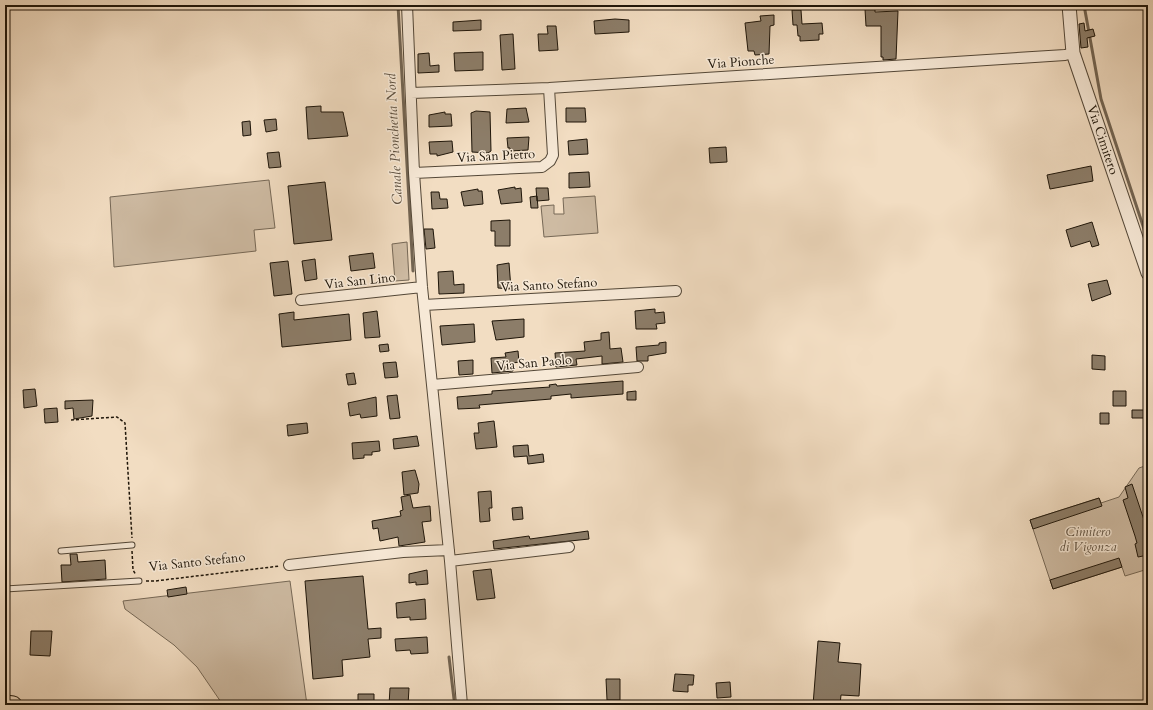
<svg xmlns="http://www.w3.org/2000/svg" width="1153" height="710" font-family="Cardo,serif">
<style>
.green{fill:#cebba3;stroke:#766856}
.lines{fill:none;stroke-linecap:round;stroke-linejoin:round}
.stream{stroke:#726452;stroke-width:3}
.building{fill:#8c7d69;stroke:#1e1509}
.service-casing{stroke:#534737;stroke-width:7}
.minor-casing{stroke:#534737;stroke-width:12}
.tertiary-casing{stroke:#534737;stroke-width:15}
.primary-casing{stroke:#1e1509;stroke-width:19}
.path{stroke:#1e1509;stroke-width:1.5;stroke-dasharray:3 2;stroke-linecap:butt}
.service{stroke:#f7e9d7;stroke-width:5}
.minor{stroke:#f7e9d7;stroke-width:10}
.tertiary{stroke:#f7e9d7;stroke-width:13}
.primary{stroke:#f2ddc2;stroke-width:17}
.labels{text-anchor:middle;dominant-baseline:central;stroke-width:3;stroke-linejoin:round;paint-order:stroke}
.street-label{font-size:13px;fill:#1e1509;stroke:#f7e9d7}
.park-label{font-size:13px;font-style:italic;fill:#5c4f3f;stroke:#f7e9d7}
.water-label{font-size:14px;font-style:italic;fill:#5d5040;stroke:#f7e9d7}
</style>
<rect width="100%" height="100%" fill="#f2ddc2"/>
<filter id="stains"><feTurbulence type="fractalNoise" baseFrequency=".005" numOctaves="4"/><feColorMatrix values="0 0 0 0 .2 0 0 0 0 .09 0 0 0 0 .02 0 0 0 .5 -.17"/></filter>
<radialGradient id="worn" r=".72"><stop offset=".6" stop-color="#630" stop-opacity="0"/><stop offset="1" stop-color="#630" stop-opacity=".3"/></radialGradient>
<path class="green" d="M269,180L275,228L254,230L256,251L114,267L110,197Z
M595,196L598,233L544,237L541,206L554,205V214H564L563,198Z
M407,242L409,280L395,281L392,244Z
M1148,465V569L1125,576L1122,567L1053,589L1030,520L1099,498L1101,503L1119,497L1139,468Z
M290,581L307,705H223L197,667L174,645L125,609L123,601Z"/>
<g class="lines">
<path class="stream" d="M398,5L413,271
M1084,5L1101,99L1148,241
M449,657L454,699"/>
</g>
<path class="building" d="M865,9H875V12L898,11L896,59L883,60V57H881V26H866Z
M792,10H801L802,24L822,23L823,34H819V40L800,41V36H798L797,25H793Z
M774,15V25L770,26L769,54L755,55L754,51H748L745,23L761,21L760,16Z
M615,19L629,20V32L595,34L594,21Z
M481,20V30L453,31V22Z
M1084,23L1085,31L1093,29L1095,36L1087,38L1088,47L1081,48L1079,24Z
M547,26H556L558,50L539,51L538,34H548Z
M513,34L515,69L502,70L500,35Z
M483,52V70L455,71L454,53Z
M429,53L430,66L439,65V72L418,73V54Z
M321,106V112H343L348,136L308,139L306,107Z
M526,108L529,122L506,123L507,109Z
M566,108H585L586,122H566Z
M476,111L490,112L491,151L488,153L472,152L471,113Z
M445,112V114H451L452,126L429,127V115Z
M276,119L277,130L266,132L264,120Z
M250,121L251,135L243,136L242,122Z
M529,137L528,150L510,151V148H508L507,138Z
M587,139L588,154L569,155L568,141Z
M452,141L453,152L437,156V154H430L429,142Z
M726,147L727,162L710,163L709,148Z
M279,152L281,167L269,168L267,153Z
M1091,166L1093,181L1050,189L1047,175Z
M589,172L590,187L569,188V173Z
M325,182L332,240L294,244L288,186Z
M515,187V189L521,188L522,202L501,204L498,190Z
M536,188H548L549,200L537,201Z
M478,189V191H482L483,204L464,206L461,192Z
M431,192H439L440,199H447L448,208L432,209Z
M537,196L538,208H531L530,197Z
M510,220V246H495V231H491V221Z
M1092,222L1099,245L1092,247L1090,241L1071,247L1066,230Z
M424,229H433L435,248L426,249Z
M373,253L375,268L351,271L349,256Z
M315,259L317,279L305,281L302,261Z
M288,261L292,294L274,296L270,263Z
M509,263L511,289L498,288L497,265Z
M453,271L454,285L464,284V293L439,294L438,272Z
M1107,280L1111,294L1092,301L1088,284Z
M655,309V313L664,312L665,323L656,324L657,329H636L635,311Z
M377,311L380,337L365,338L363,313Z
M294,312V320L349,314L351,340L282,347L279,314Z
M524,319V337L496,340L492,321Z
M474,324L475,342L442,345L440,326Z
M609,332L610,349L621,348L623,362L602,364V356L576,359L577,365L556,367L555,353L585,351L584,342L601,340V333Z
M666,342V353L648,356V361H637L636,347L659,345V343Z
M388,344L389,351L380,352L379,345Z
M518,351L519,362L513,363V371L492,373L491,358L506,357L505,353Z
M1092,355L1105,356V370L1092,369Z
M473,360V374L459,375L458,361Z
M396,362L398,377L385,378L383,363Z
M354,373L356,384L348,385L346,374Z
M623,381V394L571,398V394L551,396V399L479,405L480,408L458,409L457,397L492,394V391L550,387L549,385L556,384L557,386Z
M35,389L37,406L24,408L23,390Z
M636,391V400H627V392Z
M1113,391H1126V406H1113Z
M397,395L400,418L390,419L387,396Z
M376,397L377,416L361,418L360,414L350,416L348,403Z
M93,400L92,416L74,419L73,408L65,409V401Z
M57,408L58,422L45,423L44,409Z
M1132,410H1144V418H1132Z
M1100,413H1109V424H1100Z
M494,421L497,447L476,449L474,433H479L478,423Z
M307,423L308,433L288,436L287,425Z
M417,436L419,446L394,449L393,439Z
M379,441L380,451L372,452V455H364V458L353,459L352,443Z
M528,445L529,456L543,454L544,462L528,464L527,456L514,457L513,446Z
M415,470L419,484L418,493L404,495L402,472Z
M1132,484L1147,529L1148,528V555L1138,557L1135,544L1137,543L1135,536L1123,500L1128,498L1125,487Z
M491,491L492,508H489L490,521L480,522L478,492Z
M410,495L413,508L430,506L431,521L422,522L425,542L399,546L398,537L380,541L378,528L373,529L372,521L401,516L400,511L403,510L401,497Z
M1099,498L1102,506L1033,529L1030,520Z
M522,507L523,519L513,520L512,508Z
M588,531L589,539L494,549L493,541L529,536L530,539Z
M70,554H77L78,562L105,560L106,579L62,582L61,565H71Z
M1119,558L1122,567L1053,589L1050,580Z
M491,569L495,598L477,600L473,571Z
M427,570L428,584L416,585V582L409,583V574Z
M363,576L368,629L381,628V638L368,639L370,657L342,660L343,676L313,679L305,581Z
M186,587L187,594L168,597L167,590Z
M425,599L426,619L410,620V617L397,618L396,603Z
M31,631H52L50,656L30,655Z
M427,637L428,653L411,654L410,650L396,651L395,639Z
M818,641L840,643L838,662L861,664L859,696L841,695L840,705H813Z
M675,674L694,675L693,685H688V692L673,691Z
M606,679H620V700H607Z
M730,682L731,697L717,698L716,683Z
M390,688H409L408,705H389Z
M358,694H374V705H358Z"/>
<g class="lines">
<g class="service-casing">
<path id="service" d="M61,551L132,545
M5,589L139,581"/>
</g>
<g class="minor-casing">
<path id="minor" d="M407,5L414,173L422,287L450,561L462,705
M411,93L549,88L1065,55L1073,53
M414,173L542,167L550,161L553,155L549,88
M301,300L422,287
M424,305L676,291
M432,385L638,367
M450,561L569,547
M289,565L403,552L449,550"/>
</g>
<g class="tertiary-casing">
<g id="tertiary">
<path id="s1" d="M1069,5L1073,53L1148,273"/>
</g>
</g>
<g class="primary-casing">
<path id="primary" d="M5,704L13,705"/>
</g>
<path class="path" d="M71,420L117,417L125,423L132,538
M132,551L133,570L136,575
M146,581H155L280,566"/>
<use href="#service" class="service"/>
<use href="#minor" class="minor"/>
<use href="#tertiary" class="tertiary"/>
<use href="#primary" class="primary"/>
</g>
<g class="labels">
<g class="street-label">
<text transform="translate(741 62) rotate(-4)">Via Pionche</text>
<text stroke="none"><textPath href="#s1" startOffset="140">Via Cimitero</textPath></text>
<text transform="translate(496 156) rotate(-3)">Via San Pietro</text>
<text transform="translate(360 281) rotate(-6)">Via San Lino</text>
<text transform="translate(549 285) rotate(-3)">Via Santo Stefano</text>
<text transform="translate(534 363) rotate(-5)">Via San Paolo</text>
<text transform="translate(197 562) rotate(-6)">Via Santo Stefano</text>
</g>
<g class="park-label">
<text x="1088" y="532">Cimitero<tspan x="1088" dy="15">di Vigonza</tspan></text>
</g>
<g class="water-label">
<text transform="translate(394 139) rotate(-93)">Canale Pionchetta Nord</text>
</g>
</g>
<rect width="1153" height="710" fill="none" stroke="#f2ddc2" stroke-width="20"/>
<rect x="6" y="6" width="1141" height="698" fill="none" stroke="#1e1509" stroke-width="2"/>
<rect x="10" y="10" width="1133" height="690" fill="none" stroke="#1e1509"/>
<rect width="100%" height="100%" filter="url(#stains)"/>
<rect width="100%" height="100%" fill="url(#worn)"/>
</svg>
